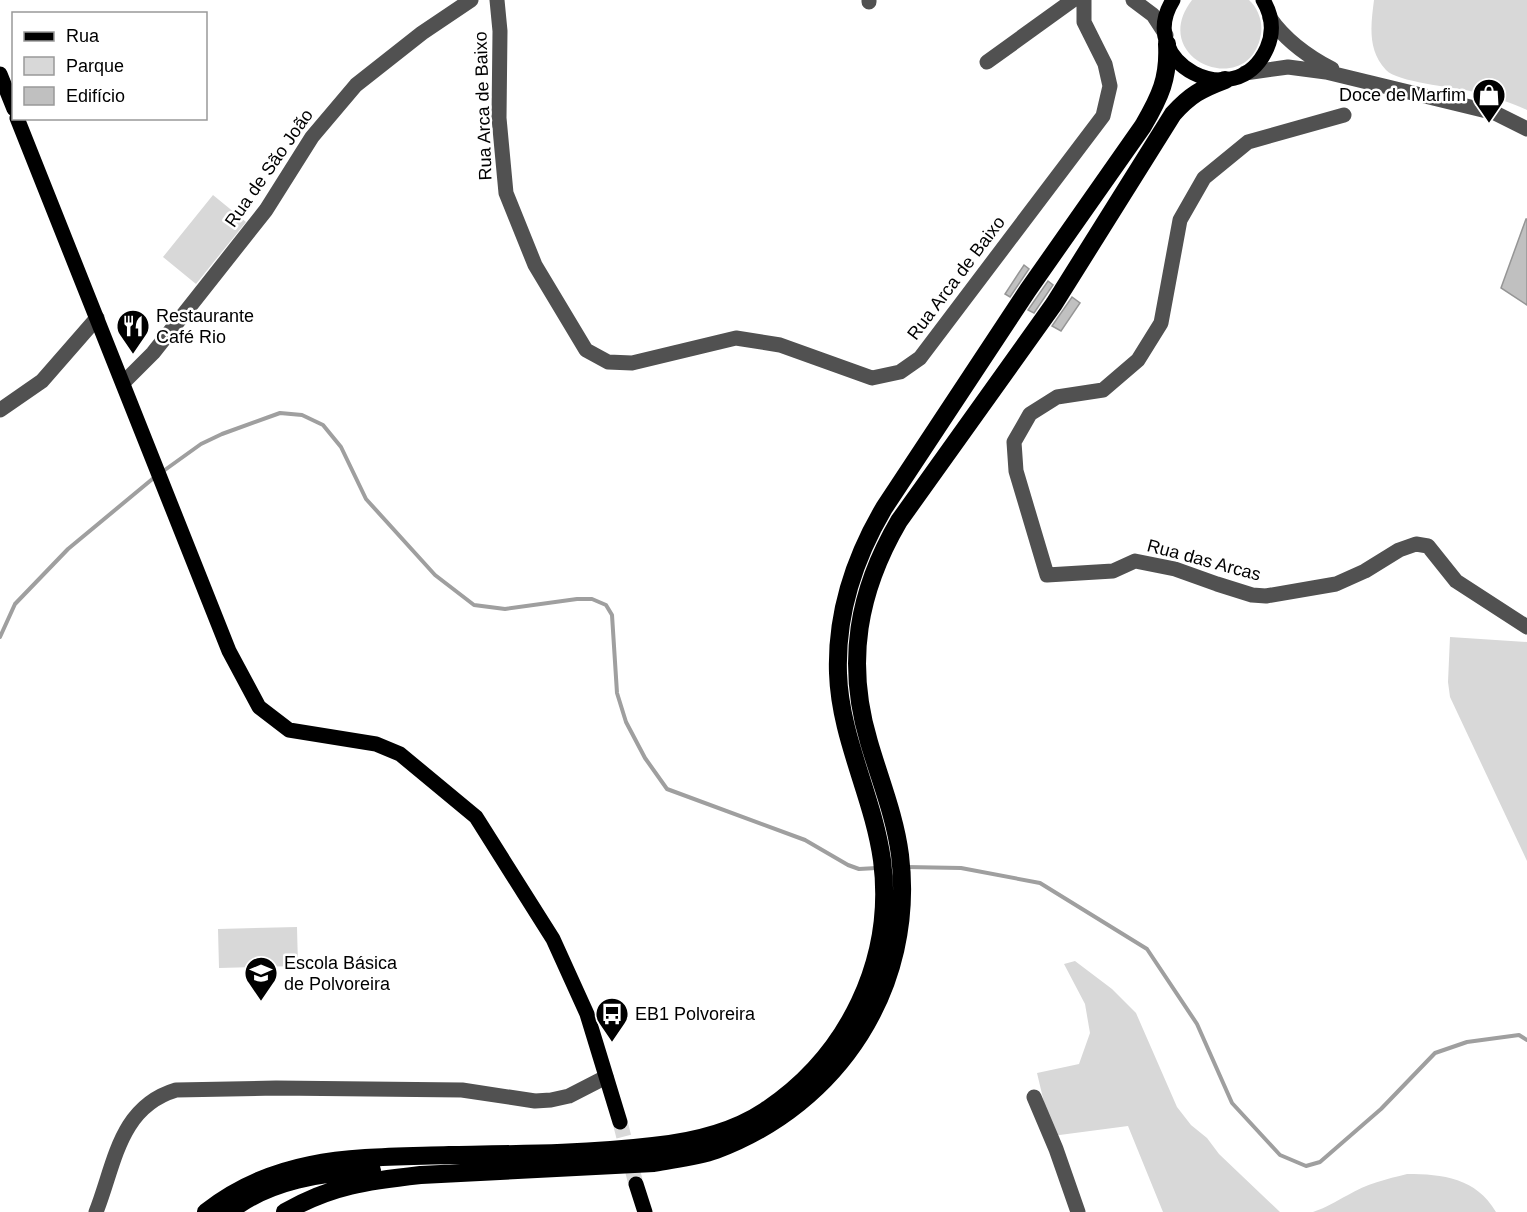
<svg xmlns="http://www.w3.org/2000/svg" width="1527" height="1212" font-family="Helvetica,sans-serif">
<style>
.green{fill:#d8d8d8}
.lines{fill:none;stroke-linecap:round;stroke-linejoin:round}
.stream{stroke:#9f9f9f;stroke-width:4}
.building{fill:#c0c0c0;stroke:#959595;stroke-width:1.5}
.major-tunnel{stroke:#d9d9d9;stroke-width:15;stroke-dasharray:15 8;stroke-linecap:butt}
.minor{stroke:#515151;stroke-width:15}
.major{stroke:#000;stroke-width:15}
.highway{stroke:#000;stroke-width:18}
.labels{text-anchor:middle;dominant-baseline:central;stroke-width:5;stroke-linejoin:round;paint-order:stroke}
.poi-label{font-size:18px;fill:#000;stroke:#fff;text-anchor:start}
.street-label{font-size:18px;fill:#000;stroke:#fff}
</style>
<rect width="100%" height="100%" fill="#fff"/>
<path class="green" d="M1192,0H1249C1258,8 1263,22 1261,34C1250,101 1146,60 1192,0Z
M1374,0H1527V110C1508,101 1490,96 1470,91C1452,87 1397,82 1386,70C1367,50 1371,24 1374,0Z
M213,195L246,222L196,284L163,257Z
M1450,637L1527,642V861L1450,697L1448,682Z
M297,927L298,966L219,968L218,929Z
M1075,961L1112,989L1136,1013L1177,1107L1191,1125L1207,1138L1219,1154L1280,1212H1163L1128,1126L1052,1136L1037,1073L1079,1064L1090,1033L1085,1004L1064,964Z
M1407,1174C1443,1174 1476,1178 1496,1212H1313C1328,1207 1334,1202 1348,1195C1366,1184 1387,1179 1407,1174Z"/>
<g class="lines">
<path class="stream" d="M162,472L201,444L222,434L280,413L302,415L323,425L341,447L366,499L435,575L474,605L505,609L577,599H592L606,605L612,615L617,693L626,722L645,758L667,789L805,840L848,865L859,869L877,868
M0,637L15,604L68,549L156,476
M906,867L961,868L1040,883L1147,949L1197,1024L1232,1103L1280,1155L1306,1166L1320,1162L1381,1109L1435,1053L1467,1042L1519,1035L1527,1040"/>
</g>
<path class="building" d="M1526,219H1527V305L1501,288Z
M1024,265L1029,269L1010,297L1005,294Z
M1048,281L1053,285L1034,313L1028,310Z
M1072,297L1080,303L1061,331L1052,326Z"/>
<g class="lines">
<path class="major-tunnel" d="M620,1122L636,1184"/>
<path class="minor" d="M497,0L500,31L499,118L506,193L535,265L586,350L608,362L632,363L736,338L780,345L872,378L900,372L920,358L1103,116L1110,86L1105,64L1084,22V0
M1133,0L1153,15L1166,35
M869,2V0
M1270,18C1286,41 1307,56 1332,69
M987,62L1073,0
M1245,73L1288,67L1326,72L1495,113L1527,129
M1344,115L1248,142L1204,178L1180,220L1161,323L1138,360L1103,390L1057,397L1030,414L1014,442L1016,471L1047,575L1113,571L1135,561L1175,569L1217,584L1252,595L1266,596L1336,584L1365,571L1399,550L1416,544L1428,546L1456,581L1527,627
M123,383L153,353L266,210L312,137L356,85L422,33L471,0
M0,410L42,381L97,318
M1034,1097L1056,1149L1078,1212
M96,1212C115,1164 119,1107 176,1090L276,1088L462,1090L535,1101L551,1100L569,1096L606,1077"/>
<path class="major" d="M1173,0C1134,62 1236,117 1267,48C1274,32 1272,15 1263,0
M0,74L14,109
M17,118L229,651L259,707L289,730L376,744L400,754L476,817L553,939L587,1014L620,1122
M636,1184L645,1212"/>
<path class="highway" d="M206,1212C280,1154 360,1158 449,1155C517,1154 586,1154 653,1146C692,1142 732,1133 765,1111C848,1056 895,960 882,860C873,796 840,738 838,673C836,613 854,559 884,508L1028,290L1143,126C1160,97 1169,78 1167,44
M229,1212C268,1180 324,1172 372,1170
M285,1212C332,1185 368,1181 421,1175L654,1163C675,1159 696,1157 716,1150C839,1104 916,986 900,855C895,816 880,780 869,742C845,662 858,591 899,521L1054,304L1173,114C1190,95 1201,89 1225,80"/>
</g>
<defs>
<g id="shop-pin" transform="scale(1.725)"><path d="M0 17L-7.5 6A9.5 9.5 0 1 1 7.5 6Z" fill="#000" stroke="#fff"/><path d="M-5-2.5h2.3a2.7 3.5 0 0 1 5.4 0H5L5.5 6h-11ZM-1.5-2.5h3a1.5 2.3 0 0 0-3 0Z" fill="#fff"/></g>
<g id="restaurant-pin" transform="scale(1.725)"><path d="M0 17L-7.5 6A9.5 9.5 0 1 1 7.5 6Z" fill="#000" stroke="#fff"/><path d="M-5-6h1v4h1v-4h1v4h1v-4h1v5L-1.5 .5V6h-2V.5L-5-1ZM5-6V6H3V1.5H1.5Q1.5-4 5-6Z" fill="#fff"/></g>
<g id="school-pin" transform="scale(1.725)"><path d="M0 17L-7.5 6A9.5 9.5 0 1 1 7.5 6Z" fill="#000" stroke="#fff"/><path d="M0-5L7-2L0 1L-7-2ZM-4 1L0 2.5L4 1V4Q0 6-4 4Z" fill="#fff"/></g>
<g id="bus-pin" transform="scale(1.725)"><path d="M0 17L-7.5 6A9.5 9.5 0 1 1 7.5 6Z" fill="#000" stroke="#fff"/><path d="M-5-6H5V4H4V6H2V4H-2V6H-4V4H-5ZM-3.5-4V0h7V-4ZM-3.5 1.2v1.5H-2V1.2ZM2 1.2v1.5H3.5V1.2Z" fill="#fff"/></g>
</defs>
<g fill-rule="evenodd">
<use href="#shop-pin" x="1489" y="95"/>
<use href="#restaurant-pin" x="133" y="326"/>
<use href="#school-pin" x="261" y="973"/>
<use href="#bus-pin" x="612" y="1014"/>
</g>
<g class="labels">
<g class="poi-label">
<text x="1466" y="95" text-anchor="end">Doce de Marfim</text>
<text x="156" y="316">Restaurante<tspan x="156" dy="21">Café Rio</tspan></text>
<text x="284" y="963">Escola Básica<tspan x="284" dy="21">de Polvoreira</tspan></text>
<text x="635" y="1014">EB1 Polvoreira</text>
</g>
<g class="street-label">
<text transform="translate(483 106) rotate(-92)">Rua Arca de Baixo</text>
<text transform="translate(269 168) rotate(-55)">Rua de São João</text>
<text transform="translate(956 278) rotate(-53)">Rua Arca de Baixo</text>
<text transform="translate(1204 560) rotate(15)">Rua das Arcas</text>
</g>
</g>
<rect x="12" y="12" width="195" height="108" fill="#ffffff" stroke="#999999" stroke-width="1.5"/>
<rect x="24" y="32" width="30" height="9" fill="#000000" stroke="#999999" stroke-width="1.5"/>
<text x="66" y="42" font-size="18" fill="#000000">Rua</text>
<rect x="24" y="57" width="30" height="18" fill="#d8d8d8" stroke="#999999" stroke-width="1.5"/>
<text x="66" y="72" font-size="18" fill="#000000">Parque</text>
<rect x="24" y="87" width="30" height="18" fill="#c0c0c0" stroke="#999999" stroke-width="1.5"/>
<text x="66" y="102" font-size="18" fill="#000000">Edifício</text>
</svg>
